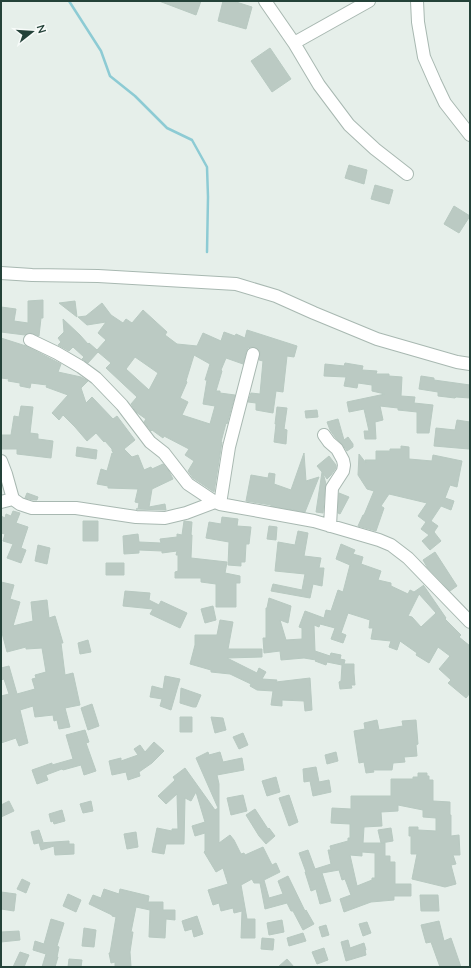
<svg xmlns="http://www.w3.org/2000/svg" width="471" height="968" font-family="'Nunito Sans',sans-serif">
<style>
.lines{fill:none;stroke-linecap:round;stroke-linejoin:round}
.stream{stroke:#8dcbd4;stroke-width:2.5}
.building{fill:#bbcac3;stroke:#b8c9c1;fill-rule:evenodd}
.minor-casing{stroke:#a8b8b1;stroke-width:14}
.minor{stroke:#fff;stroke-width:12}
</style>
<rect width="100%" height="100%" fill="#e6efea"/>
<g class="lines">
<path class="stream" d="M69,1L101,51L110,76L135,96L167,128L192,140L207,167L208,197L207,252"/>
</g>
<path class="building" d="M159,1H201L196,15Z
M223,1H233L252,7L246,29L218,21Z
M270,48L291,79L272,92L251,61Z
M349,165L367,170L364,184L345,178Z
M375,185L393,190L389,204L371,199Z
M454,206L470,216L459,233L444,224Z
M43,300V318H41L39,336L30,333L25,335L1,332V307L16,309L14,321L28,323V301Z
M75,301L77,317L59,303Z
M102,303L111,315L123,323L126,319L132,323L143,310L167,332L165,335L177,344L197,346L203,333L221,341L224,332L235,336L236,334L245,338L247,330L297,346L294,357L287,356L283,392L276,391L273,413L256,410V403L248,402L251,393L260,394L263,361L259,360L260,352L258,349L254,347H251L248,348L246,352L243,364L226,358L221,370L222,371L216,391H220V393L235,395L227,424L226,423L221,442H222L214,492L193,478L188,471L194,461L185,455L189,449L164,436L163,438L152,430L151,431L144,422L146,419L136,412L131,404L137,397L106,368L111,363L98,352L88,363L82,359L84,357L73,347L69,351L58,345L61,342L58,338L64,332L63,319L80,335L88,344L89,343L97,350L106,340L98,333L106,322L87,325L78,317L86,316ZM194,355L210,364L205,380H207L203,404L215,406L210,424L182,415L188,402L180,398L187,382L186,381ZM135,357L158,373L149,390L126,369Z
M1,338L26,346L61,364L58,372L81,377L88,381L81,388L86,403L92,397L113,419L117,416L135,440L124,449L132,457L138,455L144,470L151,467L152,469L163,464L169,471L173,479L152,489L149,507L165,504L166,510L136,509H138L139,503L135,502L138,489L108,488V486L97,484L101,469L107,471L112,453H114L112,451V449L105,441L104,442L96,433L87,441L75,427L63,415L59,420L52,413L68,395L46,387L47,385L31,383L30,388L20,386V383L8,381L9,379L1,378Z
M345,363L363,366L362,370L377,371L376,374H389V376L402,377L401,396L415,397L414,403L433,405L429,433H417V412L398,410V408L380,406L383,420L375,422L376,439H365L364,431H369L364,409L349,412L347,402L385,394L372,391V385L358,383L357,388L344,386L346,377L324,376L325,364L344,366Z
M421,376L434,378V380L470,385V398L456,397L455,398L438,396V392L419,389Z
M21,406L33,407L30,433L38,434V439L53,441L51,458L17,454V449H1V435H11L14,416L19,417Z
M277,407L287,408L284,429L287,430L286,444L274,442L276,424H275Z
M317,410L318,417L306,418L305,411Z
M338,419L344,440L348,437L353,444V447L347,451L342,444L335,437L330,430L327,422Z
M457,420L470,422L469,449L434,446L436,428L455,430Z
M401,446L409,447V459L432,461L433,455L462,461L457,487L450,485L445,498L454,501L451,510L441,506L431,521L438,526L434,532L441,541L430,550L422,541L429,535L421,529L426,522L418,516L427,503L389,494L381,506L384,508L376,531L358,526L363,515H364L374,491L367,489L358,475L359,454L366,463L365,460H376V451H390V449H401Z
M77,447L97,450L96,459L76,456Z
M304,453L306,481L319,477L305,512L271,506V505L246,501L251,475L268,478L269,473L275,474L274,484L291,490Z
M329,456L336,465V468L331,475L327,479L323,473L326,484L325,488L323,513L316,512L322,472L317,466Z
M27,493L38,497L37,500H33L25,498Z
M339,493L349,497L340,514L338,513Z
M13,511L20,513L16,523L28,527L21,548L26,550L21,563L7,558L13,544L3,541L5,534L1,533V516L5,518L6,514L11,516Z
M222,517L238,519L237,526L251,527L249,544H246L245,562H241V566L228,565L229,542L206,538L209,522L221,524Z
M83,521H98V541H83Z
M184,521L192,522L191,535H192L191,558L227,562L225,573L240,576V583H236V607H216V584L201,582V578H175V572L178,571V555H176L177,551L162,553V551L139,550V553L124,554L123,536L138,534L139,542L161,543L160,539L177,537V534L182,535Z
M269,526L277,527L276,540L267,539Z
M298,531L308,533L304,556L321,558L319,568H324L322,586L313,584L310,598L271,591L273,584L302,590L305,574L275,571L278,542L295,545Z
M341,544L355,550L353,554L363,557L361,564L381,571L378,580L391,583V586L408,594L410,590L414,592L424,585L423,586H424L446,618L445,619L461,635L459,637L470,646V693L466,698L448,683L451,680L439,669L450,656L438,647L429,663L416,655L417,653L400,641L397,650L389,647L391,641L371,639L373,628H369L370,620L348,613L341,633L346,635L343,643L331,639L335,628L320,624L319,627L314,625L315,651L330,656L331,653L341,655L340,659L345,660L344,664H354V673L355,685H351L352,688L340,689L339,682L341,681L342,665L327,662L326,665L315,661L316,660L304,658L281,660L280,651L264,653L263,638H266V608H267L269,598L291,606L288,623L280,620L286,640L302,639V628L299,627L305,611L324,618L326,610L331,611L338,590L343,592L350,565L336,559ZM419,594L436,613L421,627L412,617L408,616Z
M38,545L50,548L47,564L35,561Z
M435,552L457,586L450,591L427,567L423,560Z
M106,563H124V575H106Z
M1,582L14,585L10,599L20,602L13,626L33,621L31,602L47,600L49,618L55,616L63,643H61L65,675L73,673L80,705L65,708L70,727L59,729L57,720L54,721L53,715L35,717L33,706L20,710L28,743L19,746L16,738L1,743V696L9,694L4,679L1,680V668L9,666L17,694L35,689L32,679L36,678L35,675L46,672L42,648L26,649V647L7,652L1,629Z
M125,591L150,593L149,600L159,605L161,601L187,613L180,628L150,614L153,609L123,606Z
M213,606L216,620L205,623L201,609Z
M220,620L233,622L228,649H262V657L227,658L257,673L259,668L266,672L262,679L277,680L276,682L310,678L312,710L305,711L304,701L282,700V706L271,705L273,691L257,690L250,686L251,684L230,674L211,672V670L190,664L195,645V635H217Z
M88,640L91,652L80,654L78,643Z
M165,676L180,679L171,710L160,706L162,699L150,697L152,686L163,689Z
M181,688L201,695L196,707H193L180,703Z
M92,704L99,726L88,730L81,708Z
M180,717H192V732H180Z
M211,717L223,718L226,730L215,733Z
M377,720L379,730L403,726L402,721L416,720L418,744L416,745L417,756L404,757L405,762L393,763L392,770H373L374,772L366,773L364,762L359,763L354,731L365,729L364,723Z
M85,730L89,742L86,743L96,771L84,775L81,765L63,770L62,769L46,775L48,780L37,784L32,770L52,763V765L73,759L66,735Z
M243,733L248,745L239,749L233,737Z
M154,742L164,751L152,763L139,772L140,776L128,780L126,772L112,775L109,761L121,758V761L138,755L134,749L140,745L145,752Z
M208,752L209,755L220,752L223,762L242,758L244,770L217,775L219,784V843L230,835L234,840L241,854L244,853L245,855L263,847L272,865L276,863L280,872L264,880L269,898L283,894L278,881L288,876L305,911L306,910L314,924L303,930L293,911H291L287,903L265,909L260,883H261H254L252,879L241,885L247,919H255V938H241L242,911L234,913L233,908L221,911L219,903L213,905L208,890L228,884L223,868L216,872L204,852L205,851V833L195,836L192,826L205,822L196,792L191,801L185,798L184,844H166L164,854L152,852L157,828L172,831V829H178L177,794L166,804L158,796L175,780L173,777L185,768L215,810L218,808L196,758Z
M336,752L338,761L327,764L325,755Z
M316,767L319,782L329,780L331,792L313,796L310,781L304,782L303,769Z
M418,773H427V776H429V780H433V801L450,802V815H451V836L459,835L460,855H453L456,864L451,865L456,884L445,887L412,879L417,854H411V836H409V827H418V830L436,831V818L423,817V810L398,805V811L381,812L382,826L364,827L363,843H385V856H390V862H395V884H411V896H394V900L371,902L344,912L340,899L351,895L345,879L342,880L339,870L322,873L331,901L320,904L316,889L311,891L305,872H306L299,853L308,850L315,869L331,864L328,850H331L330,846L348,841V838H350V824L331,823L332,808L351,809V796H391V779H413V777H418ZM362,852L375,853V878H372V880L357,886L350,855L362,856Z
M276,777L280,792L267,796L262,781Z
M243,795L247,811L231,815L227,798Z
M289,795L298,822L289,826L279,798Z
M9,801L14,811L1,817V805Z
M91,801L93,811L83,813L80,804Z
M255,809L268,829L269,828L275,836L266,844L259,836L246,815Z
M62,810L65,821L54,824L53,821L51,822L49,814Z
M391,828L393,841L381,843L378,830Z
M39,830L43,842L34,844L31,832Z
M136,832L138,847L127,849L124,834Z
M69,841V844H74V854L55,855L54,846L41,850L39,843Z
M22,879L30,883L26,893L17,889Z
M104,889L119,894L120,889L149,896L148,902H163V910H175V920L166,919L165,938L149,937L150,910L136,907L131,932H133L130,952L131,967H115V962L111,963L109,953H110L116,917L112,916V915L89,904L93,895L101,898Z
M1,892L16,894L14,911L1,909Z
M68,894L81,900L76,912L63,906Z
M420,895H438L439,911H421Z
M197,916L203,934L194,937L192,929L185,931L182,921Z
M51,919L64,923L57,946L59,947L57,957H58L55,967H42L46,954L33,950L35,941L44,944Z
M282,920L284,932L269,935L267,923Z
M439,921L444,941L451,938L461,967H440L431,942L426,943L421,925Z
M367,922L371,933L363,936L359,924Z
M326,925L329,935L322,937L319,927Z
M84,928L96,930L94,947L82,946Z
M19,931L20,940L1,942V932Z
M303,933L306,941L289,946L287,938Z
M262,938L274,939L273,950L261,949Z
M348,940L350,948L364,943L366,950H365L366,955L346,961L341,942Z
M324,948L328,960L317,964L312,952Z
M20,952L29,955L24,967H13Z
M69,959L82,960L81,967H68Z
M287,959L294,967H278Z"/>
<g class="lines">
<g class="minor-casing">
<path id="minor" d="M265,1L294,43
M369,1L294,43L319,85L349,125L375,149L407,174
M417,1L418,22L424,57L435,82L445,103L470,135
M1,273L32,275L98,276L236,284L276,296L314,313L377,339L457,362L470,364
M30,340L57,353L81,367L96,378L122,405L150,442L164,453L188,484L215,502L220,504L314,521L379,540L391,545L408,558L470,622
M324,435L329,442L337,449L343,460L344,465L343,471L332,488L330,526
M1,461L6,474L13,499L20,504L32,508H76L136,517L165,518L186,513L215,502
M1,502L13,499
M220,504L229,447L253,354"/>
</g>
<use href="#minor" class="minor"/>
</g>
<rect width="471" height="968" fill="none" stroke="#244239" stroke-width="4"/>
<g transform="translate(32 32) rotate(73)" stroke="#f7fbf9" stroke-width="3" paint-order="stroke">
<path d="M0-3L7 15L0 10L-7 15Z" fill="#244239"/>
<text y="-6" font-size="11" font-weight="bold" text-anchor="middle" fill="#244239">N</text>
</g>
</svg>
